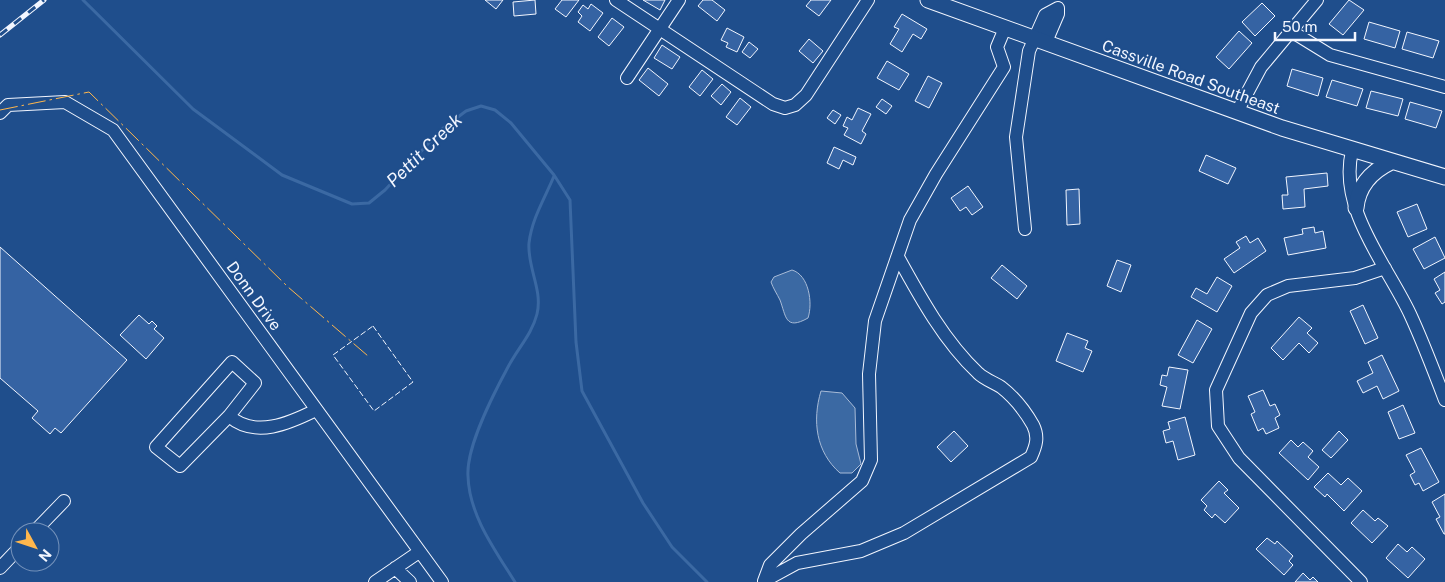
<svg xmlns="http://www.w3.org/2000/svg" width="1445" height="582" font-family="'Public Sans',sans-serif">
<style>
.water{fill:#3b69a3;stroke:#a8bbd7}
.lines{fill:none;stroke-linecap:round;stroke-linejoin:round}
.stream{stroke:#3b69a3;stroke-width:3}
.building{fill:#3563a3;stroke:#f2f6ff}
.minor-casing{stroke:#f2f6ff;stroke-width:14}
.major-casing{stroke:#f2f6ff;stroke-width:17}
.minor{stroke:#1f4e8c;stroke-width:12}
.major{stroke:#1f4e8c;stroke-width:15}
.rail-casing{stroke:#f2f6ff;stroke-width:5}
.rail{stroke:#1f4e8c;stroke-width:3;stroke-dasharray:9;stroke-linecap:butt}
.fence{stroke:#f2f6ff;stroke-width:1;stroke-dasharray:6 2.5;stroke-linecap:butt}
.power{stroke:#ffb74d;stroke-width:1;stroke-dasharray:18 4 2.5 4;stroke-linecap:butt}
.labels{text-anchor:middle;dominant-baseline:central;stroke-width:4;stroke-linejoin:round;paint-order:stroke}
.street-label{font-size:16px;fill:#f2f6ff;stroke:#1f4e8c}
.water-label{font-size:18px;font-style:italic;fill:#f2f6ff;stroke:#1f4e8c}
</style>
<rect width="100%" height="100%" fill="#1f4e8c"/>
<path class="water" d="M792,270C809,275 813,303 808,318C785,331 786,316 780,300C777,294 773,288 771,282L774,277Z
M821,391L842,393L855,408L856,444L861,464L852,473H840C816,452 812,421 821,391Z"/>
<g class="lines">
<path class="stream" d="M83,0L193,109L282,175L352,204L369,203L385,190L442,129L466,111L481,106L495,110L511,123L554,175L570,200L576,342L582,391L643,503L672,547L707,582
M515,582C495,550 469,515 468,476C466,446 494,393 508,367C518,348 532,334 537,314C543,290 527,267 529,243C532,218 545,198 554,176"/>
</g>
<path class="building" d="M485,0H503L496,9Z
M535,0L536,14L514,16L513,2Z
M562,0H579L566,17L555,9Z
M643,0H665L660,10Z
M703,0H712L725,10L717,21L698,6Z
M811,0H831L819,16L806,6Z
M1349,0L1364,10L1343,35L1329,24Z
M1262,3L1275,16L1255,36L1242,22Z
M591,4L603,13L590,31L578,22L582,16L578,12L583,5L588,9Z
M902,14L927,29L921,39L913,34L902,52L890,44L899,29L894,27Z
M612,18L624,27L609,46L598,37Z
M1369,22L1400,31L1395,48L1364,39Z
M727,28L744,37L737,52L726,47L728,43L721,40Z
M1239,31L1252,43L1229,69L1216,57Z
M1407,32L1439,41L1433,58L1402,49Z
M809,39L823,51L813,63L799,51Z
M749,42L758,49L750,58L742,52Z
M662,45L680,57L672,69L654,58Z
M887,61L909,74L899,90L877,78Z
M648,68L668,84L659,96L639,80Z
M1292,69L1323,78L1318,96L1287,86Z
M702,70L713,79L700,96L689,87Z
M928,76L942,83L929,108L915,101Z
M1332,80L1363,89L1357,106L1326,97Z
M722,84L731,92L721,105L711,96Z
M1371,91L1403,99L1398,116L1366,108Z
M740,98L751,107L737,125L726,117Z
M882,99L892,106L886,114L876,107Z
M1410,102L1442,111L1436,128L1405,119Z
M858,108L871,114L862,131L866,134L861,144L844,135L848,128L843,126L847,117L852,120Z
M833,110L841,115L835,124L827,118Z
M834,147L856,157L853,165L843,160L839,169L827,163Z
M1206,155L1236,168L1228,184L1199,171Z
M1327,173L1328,186L1304,189L1305,207L1283,209L1282,195H1288L1286,177Z
M968,186L983,207L972,215L966,207L960,211L951,198Z
M1079,189L1080,224L1067,225L1066,190Z
M1417,204L1427,229L1408,237L1397,212Z
M1314,227L1315,233L1323,231L1326,248L1288,255L1284,238L1303,234L1302,229Z
M1246,236L1250,243L1258,238L1266,251L1234,273L1224,259L1240,248L1236,242Z
M1435,237L1445,258L1424,269L1413,249Z
M0,247L127,360L61,433L55,428L50,434L32,418L38,411L0,378Z
M1117,260L1131,265L1121,292L1107,286Z
M1002,265L1027,286L1017,299L991,278Z
M1445,272V302L1442,304L1435,293L1440,290L1434,279Z
M1217,277L1232,286L1217,312L1191,297L1196,288L1207,294Z
M1363,305L1378,338L1365,344L1350,311Z
M139,315L149,324L152,321L157,326L154,329L164,338L146,359L120,335Z
M1299,317L1312,328L1307,333L1318,343L1309,353L1299,343L1283,360L1271,348Z
M1197,320L1212,329L1193,363L1178,355Z
M1067,333L1088,341L1085,348L1092,351L1083,372L1056,361Z
M1382,355L1399,391L1383,399L1377,386L1363,393L1357,381L1373,373L1368,362Z
M1169,367L1188,370L1180,409L1162,406L1167,387L1160,385L1162,375L1167,376Z
M1263,390L1270,406L1275,404L1280,415L1275,418L1279,428L1266,434L1263,428L1258,431L1251,414L1255,412L1248,396Z
M1403,405L1415,433L1399,439L1388,412Z
M1185,417L1195,455L1178,460L1173,441L1166,443L1163,431L1170,429L1168,422Z
M954,431L968,446L951,462L937,447Z
M1339,431L1348,440L1331,458L1322,450Z
M1291,440L1298,447L1303,442L1313,451L1308,457L1319,467L1308,480L1279,453Z
M1421,448L1439,482L1423,491L1419,483L1415,485L1410,475L1415,472L1406,455Z
M1328,473L1341,485L1348,478L1362,491L1344,511L1327,494L1325,497L1314,487Z
M1219,481L1228,490L1224,493L1239,508L1225,523L1215,514L1212,518L1204,510L1207,506L1201,500Z
M1445,494V534H1444L1436,519L1440,517L1432,502Z
M1363,510L1375,521L1378,518L1388,526L1372,543L1351,523Z
M1267,538L1275,544L1277,541L1293,556L1289,561L1293,565L1284,575L1256,549Z
M1398,544L1407,552L1412,547L1425,559L1408,578L1386,558Z
M1303,573L1310,580L1313,577L1318,582H1295Z"/>
<g class="lines">
<g class="minor-casing">
<path id="minor" d="M616,0L773,104L785,108L795,105L806,95L868,0
M1291,31L1330,55L1445,87
M627,78L679,0
M1237,112L1261,67L1317,0
M0,113L8,105L65,102L113,130L442,582
M1352,151C1338,209 1387,265 1410,314C1423,342 1434,371 1445,400
M1025,229L1016,137L1029,51L1045,15L1058,8V14L1046,42
M898,257C920,297 944,341 978,373C984,379 993,382 1001,387C1014,397 1025,411 1033,425C1039,437 1036,446 1031,457L904,533L861,551L797,563L764,581L770,565L801,534L862,481L871,460L869,374L875,321L910,220L936,174L1004,67L997,47L1005,28
M229,416L255,383L232,362L156,447L180,466L229,416C255,439 290,423 316,410
M34,532L64,501
M0,568L20,547
M395,568L410,582
M375,582L419,552
M1361,582L1239,458L1218,426L1216,390L1251,313L1267,295L1288,286L1355,278L1385,268"/>
</g>
<g class="major-casing">
<path id="major" d="M928,0L1282,128L1445,177
M1356,208C1358,186 1372,171 1391,162"/>
</g>
<use href="#minor" class="minor"/>
<use href="#major" class="major"/>
<g class="rail-casing">
<path id="rail" d="M0,35L44,0"/>
</g>
<use href="#rail" class="rail"/>
<path class="fence" d="M373,326L413,382L374,411L333,355Z"/>
<path class="power" d="M0,110L89,92L288,287L368,356"/>
</g>
<g class="labels">
<g class="street-label">
<text transform="translate(1191 77) rotate(20)">Cassville Road Southeast</text>
<text transform="translate(254 296) rotate(54)">Donn Drive</text>
</g>
<g class="water-label">
<text transform="translate(424 150) rotate(-44)">Pettit Creek</text>
</g>
</g>
<g transform="translate(35 547) rotate(130)"><circle r="24" fill="#1f4e8c" stroke="#7391ba"/>
<path d="M0-4L9 19L0 12L-9 19Z" fill="#ffb74d"/>
<text y="-8" font-size="14" font-weight="bold" text-anchor="middle" fill="#f2f6ff">N</text>
</g>
<path d="M1275 32v8h80v-8" fill="none" stroke="#f2f6ff" stroke-width="2.5"/>
<text x="1282" y="32" font-size="15" fill="#f2f6ff" stroke="#1f4e8c" stroke-width="4" paint-order="stroke">50 m</text>
</svg>
